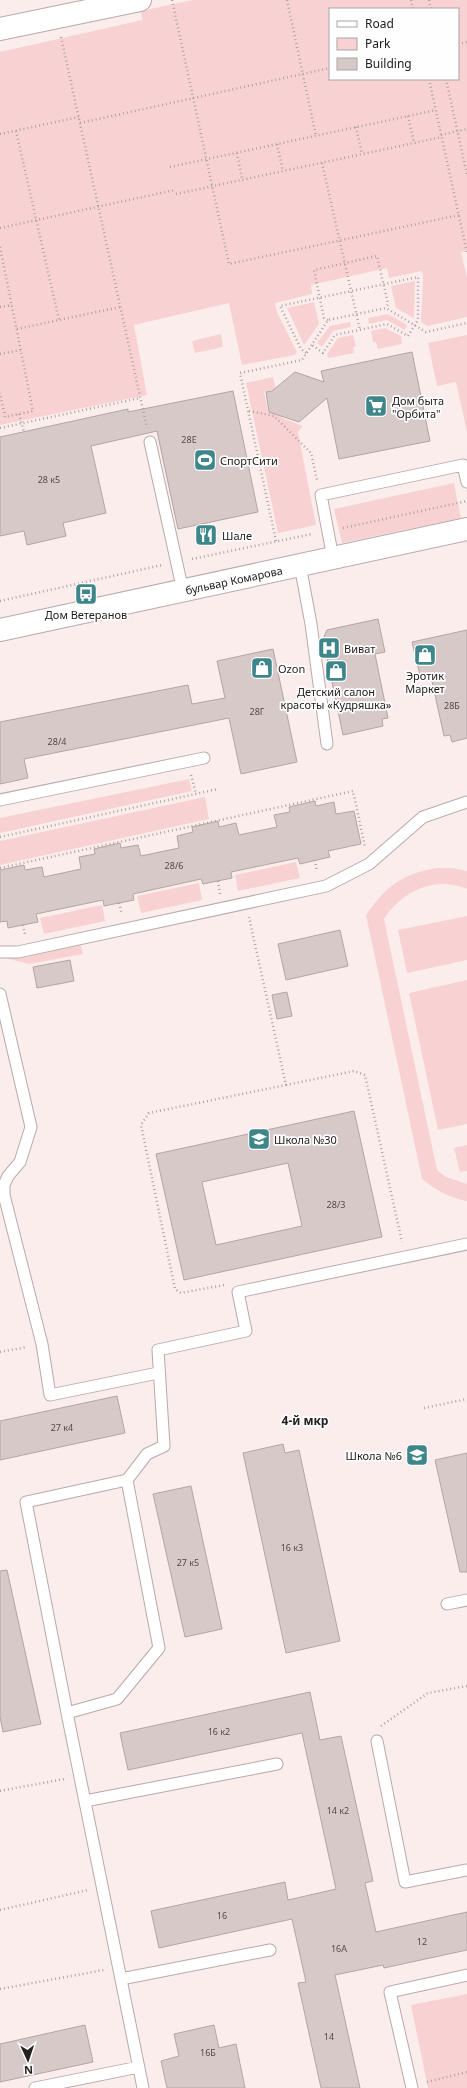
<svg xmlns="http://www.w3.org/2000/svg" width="467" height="2088" font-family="'Noto Sans',sans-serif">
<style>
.green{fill:#f8d2d2;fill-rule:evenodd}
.building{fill:#d8c9c9;stroke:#b3a5a4;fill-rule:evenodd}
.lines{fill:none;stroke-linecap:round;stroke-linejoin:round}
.lane-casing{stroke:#b8aaaa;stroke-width:13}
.secondary-casing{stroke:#b8aaaa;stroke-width:24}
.path{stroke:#afa3a3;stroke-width:2.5;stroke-dasharray:1 3;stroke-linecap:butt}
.lane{stroke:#fff;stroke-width:11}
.secondary{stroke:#fff;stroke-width:22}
.labels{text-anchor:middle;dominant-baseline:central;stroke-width:3.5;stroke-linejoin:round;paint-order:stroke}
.number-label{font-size:9px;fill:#524a4a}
.poi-label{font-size:11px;fill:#252020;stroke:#fefefe;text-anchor:start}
.street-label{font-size:11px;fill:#252020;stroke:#fefefe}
.neighbourhood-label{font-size:12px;font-weight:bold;fill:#252020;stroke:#fefefe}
</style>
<rect width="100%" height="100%" fill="#fceded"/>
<path class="green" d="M193,0H467V251L461,252L467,278V317L428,326L421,322L423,279L422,271L389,278L387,268L311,285L312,294L275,303L277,312L297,352L294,355L242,365L229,303L134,325L147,395L0,425V52L142,20L141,11ZM330,9H458V79H330Z
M415,281L414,318L396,308L391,286Z
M314,302L319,324L304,345L287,308Z
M388,314L407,325L405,330L387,320L369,324L368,318Z
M350,322L351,327L333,331L322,347L317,343L330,326Z
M385,328L401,336L402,344L378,349L376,342H373L371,331Z
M221,334L223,347L195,353L192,341Z
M353,335L356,346L353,347L354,353L328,358L327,354L338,338Z
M467,335V432L456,382L437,386L428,343Z
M273,377L276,389L264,392L268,412L280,409L282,418L303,426L298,432L316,525L278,533L246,383Z
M454,483L461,518L342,543L334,509Z
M189,779L192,791L0,833V818Z
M205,797L209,819L0,865V841Z
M296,862L300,878L238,891L235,875Z
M437,868H452L467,871V889C435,875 401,892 384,919L437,1170L446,1177L467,1184V1201C449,1198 436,1190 422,1179L366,915C386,886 402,874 437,868Z
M199,883L202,900L141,913L137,896Z
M102,905L105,921L44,934L40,918Z
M467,916V960L407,973L398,930Z
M80,942L83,954L29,964L5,958Z
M467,980V1124L438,1130L409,993Z
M467,1145V1171L460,1172L454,1148Z
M467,1994V2088H428L411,2005Z"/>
<path class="building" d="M412,352L430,441L339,459L327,398L299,422L269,412L266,392L272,391L295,372L324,382L321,371Z
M233,391L258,512L178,529L157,431L91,446L106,513L63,523L66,536L27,545L24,531L0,536V437L128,409V412Z
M378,619L385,652L375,654L388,718L382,719L383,726L343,735L323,639L327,630Z
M467,630V738L452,742L450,735L444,736L430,672L420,675L412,642Z
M273,649L297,762L241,774L229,718L24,759L28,778L0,784V722L188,685L192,704L225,698L217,661Z
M315,801L316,806L334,802L336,814L354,811L361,844L328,851L330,857L300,864L298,858L231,872L232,878L203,884L201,879L133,894L134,900L104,906L103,900L36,914L38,922L8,928L7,921L0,922V870L24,865L25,870L42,867L44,877L81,869L79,857L95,854L94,849L120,843L121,848L138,845L141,856L179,848L177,836L193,832L192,827L218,821L219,827L236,823L239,835L277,827L274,815L290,812L289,807Z
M340,930L348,966L286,980L278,944Z
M70,960L74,981L37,988L33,967Z
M287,992L292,1016L277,1019L272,995Z
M354,1111L382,1237L184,1280L156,1154ZM288,1163L302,1226L216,1245L202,1182Z
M117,1396L125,1433L0,1460V1421Z
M283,1444L285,1453L299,1450L340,1641L286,1653L243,1453Z
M467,1453V1572H460L435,1460Z
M191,1486L222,1629L185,1637L153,1494Z
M7,1570L41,1724L3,1732L0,1717V1571Z
M310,1692L320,1740L341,1736L373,1881L365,1883L376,1932L467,1912V1950L384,1968L383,1965L335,1975L360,2088H321L298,1983L306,1982L292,1919L159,1948L151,1911L285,1882L288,1900L336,1889L302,1733L128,1770L120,1733Z
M85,2025L93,2062L0,2082V2044Z
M214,2025L219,2048L236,2044L245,2088H167L161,2061L179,2056L174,2034Z"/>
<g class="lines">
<g class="lane-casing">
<path id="lane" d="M150,442L183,591
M333,558L321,495L463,465L467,482
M300,565L311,624L327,744
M0,800L204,758
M0,952H18L326,886L369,864L423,817L467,802
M0,994L31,1127L20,1162L8,1176L4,1185V1195L42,1344L50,1395L158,1373
M127,1480L159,1648L117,1699L67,1713L143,2088
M447,1604L467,1600
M67,1713L26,1502L127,1480L147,1454L164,1446L158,1350L246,1331L238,1292L467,1244
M377,1741L405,1882L467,1870
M85,1801L277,1764
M121,1979L270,1950
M35,2088L139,2067
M412,2088L390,1992L467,1975"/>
</g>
<g class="secondary-casing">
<path id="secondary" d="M0,29L140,0
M0,630L467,529"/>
</g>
<path class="path" d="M172,0L229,264L459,215
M287,0L316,136
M411,0L413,9
M429,0L431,9
M61,37L147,428
M458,44L467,42
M429,79L467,253
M446,79L467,175
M408,116L414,143
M80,123L330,68
M356,127L362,154
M16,131L59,320
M0,134L79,117
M441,135L467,129
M277,144L283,171
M237,153L242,179
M322,163L360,330
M170,167L436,110
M176,194L442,137
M0,228L175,190
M0,247L33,411L5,417L0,393
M0,307L12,305
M328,320L324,318L314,270L377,256L388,304L386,308
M17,329L120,307
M306,353L301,349L280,306L418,277V320L408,336L387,324L335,335L323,353L312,345
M0,354L21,350
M249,411L274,416L311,453L317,480
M19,414L24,432
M0,428L140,398
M343,528L467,501
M276,541L240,373L302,360L328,320L386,308L426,332L467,323
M192,559L312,534
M0,601L162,565
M191,775L196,794
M0,837L218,789
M315,860L317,872
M0,868L353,791L365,847
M218,881L220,894
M119,903L122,914
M23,925L25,934
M286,1085L354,1071L365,1075L402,1242
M224,1285L181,1293L175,1289L141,1125L149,1113L286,1085L249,917
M0,1352L27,1347
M424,1408L467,1399
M381,1726L428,1693L467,1686
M0,1791L64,1779
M0,1910L88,1890
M0,1989L104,1970
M427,2082L467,2072"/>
<use href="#lane" class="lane"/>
<use href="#secondary" class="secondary"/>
</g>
<defs>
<g id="supermarket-square" transform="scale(1.15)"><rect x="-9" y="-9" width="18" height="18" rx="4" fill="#3e8689" stroke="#fefefe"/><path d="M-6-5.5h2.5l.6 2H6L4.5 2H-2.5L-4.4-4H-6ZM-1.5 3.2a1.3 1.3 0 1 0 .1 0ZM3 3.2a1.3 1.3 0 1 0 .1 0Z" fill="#fff"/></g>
<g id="stadium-square" transform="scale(1.15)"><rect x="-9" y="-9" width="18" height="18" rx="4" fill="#3e8689" stroke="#fefefe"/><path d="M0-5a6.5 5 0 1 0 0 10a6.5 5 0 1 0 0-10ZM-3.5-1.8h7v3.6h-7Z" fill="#fff"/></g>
<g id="restaurant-square" transform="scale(1.15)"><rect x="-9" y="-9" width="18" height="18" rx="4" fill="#3e8689" stroke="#fefefe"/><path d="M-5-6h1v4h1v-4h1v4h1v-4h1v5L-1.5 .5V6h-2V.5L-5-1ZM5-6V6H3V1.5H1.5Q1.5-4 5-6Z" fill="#fff"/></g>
<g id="bus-square" transform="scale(1.15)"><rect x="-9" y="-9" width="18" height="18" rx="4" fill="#3e8689" stroke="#fefefe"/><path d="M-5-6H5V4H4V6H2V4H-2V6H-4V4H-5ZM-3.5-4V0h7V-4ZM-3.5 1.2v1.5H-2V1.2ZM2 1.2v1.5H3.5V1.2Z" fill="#fff"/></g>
<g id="hospital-square" transform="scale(1.15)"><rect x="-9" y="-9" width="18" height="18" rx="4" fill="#3e8689" stroke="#fefefe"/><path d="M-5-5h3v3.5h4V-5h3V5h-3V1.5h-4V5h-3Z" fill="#fff"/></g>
<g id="shop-square" transform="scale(1.15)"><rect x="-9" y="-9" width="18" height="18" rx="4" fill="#3e8689" stroke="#fefefe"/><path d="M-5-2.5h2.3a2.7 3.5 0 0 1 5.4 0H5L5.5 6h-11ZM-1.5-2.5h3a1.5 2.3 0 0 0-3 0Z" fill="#fff"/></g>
<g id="school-square" transform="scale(1.15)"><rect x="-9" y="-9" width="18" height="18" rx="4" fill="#3e8689" stroke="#fefefe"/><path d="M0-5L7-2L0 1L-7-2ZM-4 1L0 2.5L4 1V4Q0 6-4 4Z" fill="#fff"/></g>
</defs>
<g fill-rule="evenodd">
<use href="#supermarket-square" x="376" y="406"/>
<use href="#stadium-square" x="205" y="460"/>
<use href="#restaurant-square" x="206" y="535"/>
<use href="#bus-square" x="86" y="594"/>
<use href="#hospital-square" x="329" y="648"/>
<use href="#shop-square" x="425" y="655"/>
<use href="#shop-square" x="262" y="668"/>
<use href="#shop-square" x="336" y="671"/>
<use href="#school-square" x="259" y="1139"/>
<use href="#school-square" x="417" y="1455"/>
</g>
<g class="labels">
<g class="number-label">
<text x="189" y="439">28Е</text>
<text x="49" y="479">28 к5</text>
<text x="452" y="705">28Б</text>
<text x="257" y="711">28Г</text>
<text x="57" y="741">28/4</text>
<text x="174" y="865">28/6</text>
<text x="336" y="1204">28/3</text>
<text x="62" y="1427">27 к4</text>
<text x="292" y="1547">16 к3</text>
<text x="188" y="1562">27 к5</text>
<text x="219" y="1731">16 к2</text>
<text x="338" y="1810">14 к2</text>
<text x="222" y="1915">16</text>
<text x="422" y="1941">12</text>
<text x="339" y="1948">16А</text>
<text x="329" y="2036">14</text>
<text x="208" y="2052">16Б</text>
</g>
<g class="poi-label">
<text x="392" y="400">Дом быта<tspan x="392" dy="13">"Орбита"</tspan></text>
<text x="220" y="460">СпортСити</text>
<text x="222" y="535">Шале</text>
<text x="86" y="614" text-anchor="middle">Дом Ветеранов</text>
<text x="344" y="648">Виват</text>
<text x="278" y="668">Ozon</text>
<text x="425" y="675" text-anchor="middle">Эротик<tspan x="425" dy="13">Маркет</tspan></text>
<text x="336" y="691" text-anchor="middle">Детский салон<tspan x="336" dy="13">красоты «Кудряшка»</tspan></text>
<text x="274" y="1139">Школа №30</text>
<text x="402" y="1455" text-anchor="end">Школа №6</text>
</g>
<g class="street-label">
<text transform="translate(234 580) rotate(-12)">бульвар Комарова</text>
</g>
<g class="neighbourhood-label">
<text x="305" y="1420">4-й мкр</text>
</g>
</g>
<rect x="329" y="8" width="130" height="72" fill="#fefefe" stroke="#a7a5a5"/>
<rect x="337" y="21" width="20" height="6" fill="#ffffff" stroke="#a7a5a5"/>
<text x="365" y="28" font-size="12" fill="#252020">Road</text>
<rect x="337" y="38" width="20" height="12" fill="#f8d2d2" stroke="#a7a5a5"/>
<text x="365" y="48" font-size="12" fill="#252020">Park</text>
<rect x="337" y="58" width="20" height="12" fill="#d8c9c9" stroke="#a7a5a5"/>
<text x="365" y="68" font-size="12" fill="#252020">Building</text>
<g transform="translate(28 2060) rotate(177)" stroke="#fefefe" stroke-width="3" paint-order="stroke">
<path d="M0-3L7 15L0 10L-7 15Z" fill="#252020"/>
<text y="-6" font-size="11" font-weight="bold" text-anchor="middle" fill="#252020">N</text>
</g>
</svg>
